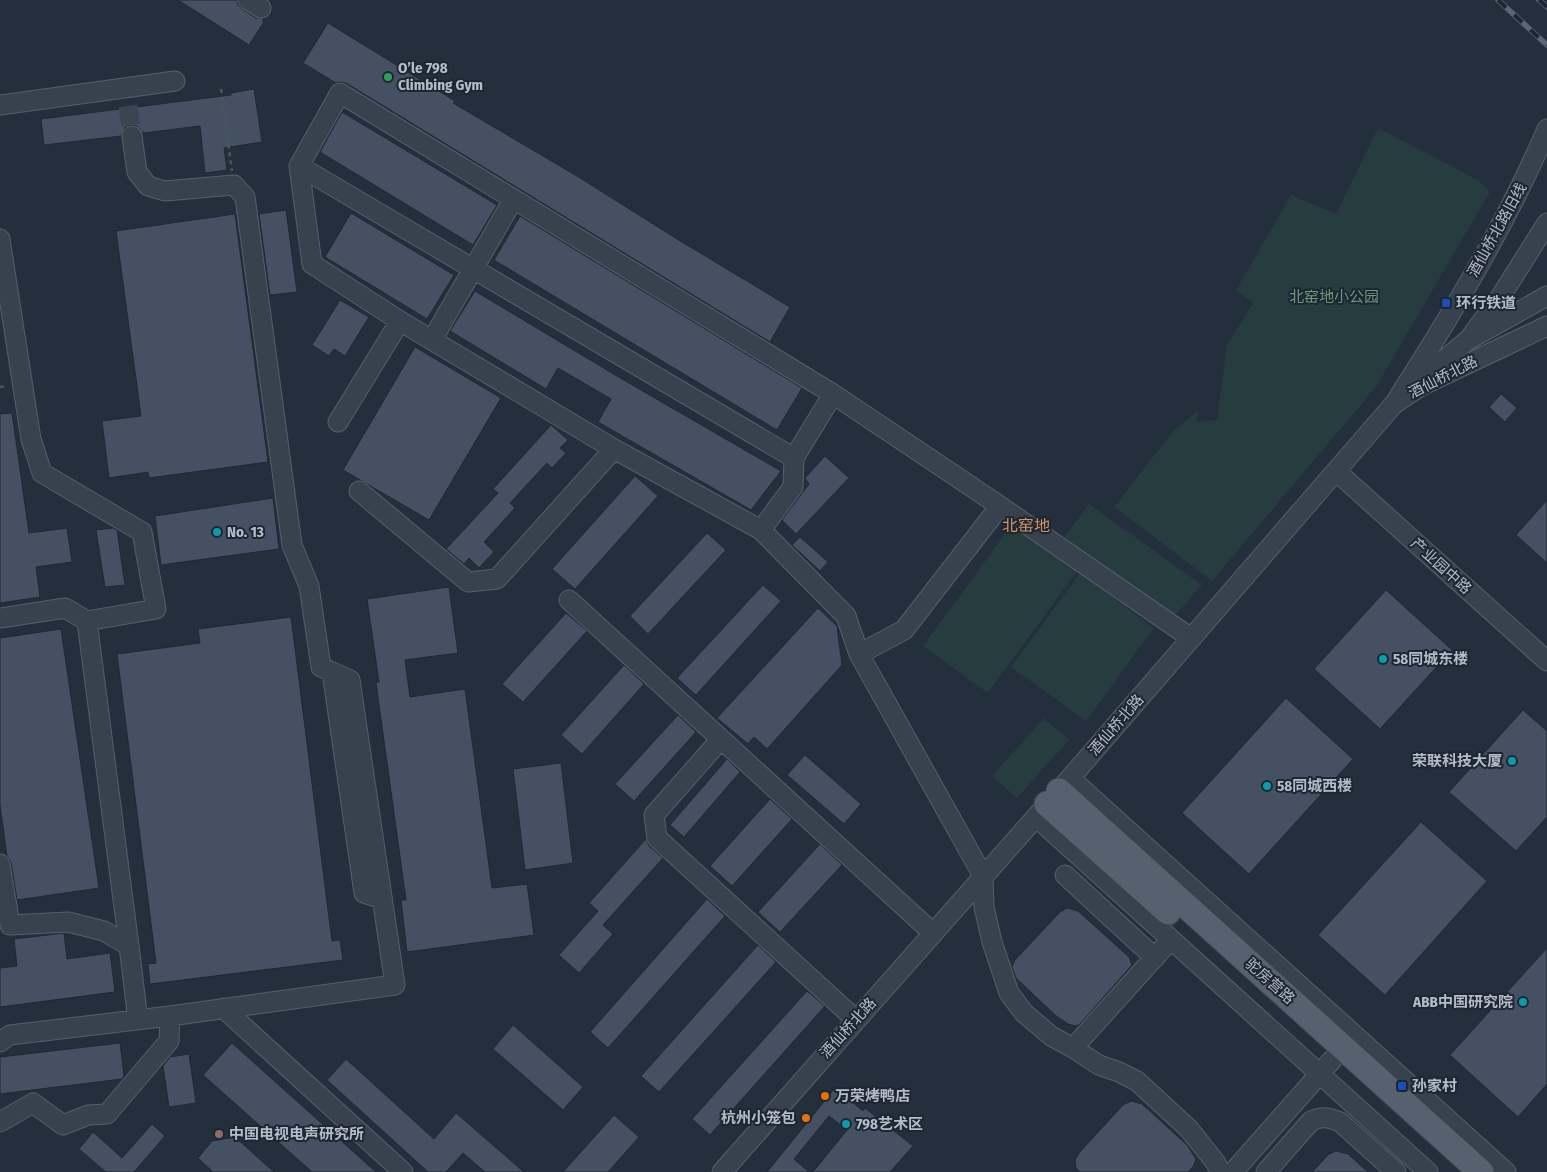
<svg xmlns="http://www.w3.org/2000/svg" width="1547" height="1172" font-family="'Fira Sans Condensed','Noto Sans SC',sans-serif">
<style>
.green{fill:#263c3f}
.building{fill:#455162;stroke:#1f2835}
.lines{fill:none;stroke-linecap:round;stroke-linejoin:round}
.minor-tunnel{stroke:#3a4453;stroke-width:19;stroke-dasharray:19 9;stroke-linecap:butt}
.minor-casing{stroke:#565f6c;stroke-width:21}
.major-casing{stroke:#414a57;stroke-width:27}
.path{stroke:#44595c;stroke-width:2.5;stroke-dasharray:4 4;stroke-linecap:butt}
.minor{stroke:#38414e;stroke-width:19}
.major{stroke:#56606e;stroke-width:25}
.rail-casing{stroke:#5a6575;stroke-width:5.5}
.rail{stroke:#1d2633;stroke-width:4;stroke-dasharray:11;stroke-linecap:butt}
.leisure-dot{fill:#2e9e5b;stroke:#1d2633;stroke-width:2}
.transit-dot{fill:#1a4fb4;stroke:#1d2633;stroke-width:2}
.culture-dot{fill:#0f9aa8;stroke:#1d2633;stroke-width:2}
.food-dot{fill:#e8710a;stroke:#1d2633;stroke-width:2}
.education-dot{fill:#8d6e63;stroke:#1d2633;stroke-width:2}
.labels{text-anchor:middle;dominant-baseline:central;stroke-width:4;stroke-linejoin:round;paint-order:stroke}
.poi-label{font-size:15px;font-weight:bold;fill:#b4bcc9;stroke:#1d2633;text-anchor:start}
.street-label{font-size:15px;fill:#b4bcc9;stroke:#1d2633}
.park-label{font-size:15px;fill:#6b9a76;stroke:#1d2633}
.neighbourhood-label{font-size:16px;fill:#d59563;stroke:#1d2633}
</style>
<rect width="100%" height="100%" fill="#242f3e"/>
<path class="green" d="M1378,128L1478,180L1490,192L1376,387L1212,581L1114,507L1174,430L1198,411L1197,422L1217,420L1227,345L1253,303L1236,290L1291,195L1336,214Z
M1089,504L1202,585L1174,617L1064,538Z
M1013,523L1078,570L988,693L923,646Z
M1080,573L1154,628L1086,721L1011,667Z
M1044,718L1069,740L1017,798L992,776Z"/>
<path class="building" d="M178,0H237L238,5L242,9L256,18H264L262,21L264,22L249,45Z
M328,23L455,101L453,103L577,176L677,239L790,307L770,342L346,83L341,82L336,83L303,63Z
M254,89L262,142L224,148L227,170L205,173L200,126L143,133L137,126L131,125L125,127L121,136L44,145L41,119L231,95V93Z
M342,112L497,205L473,245L320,152Z
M286,210L297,292L270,295L259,214Z
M351,213L454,275L427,319L325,257Z
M235,214L268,462L149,478L148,472L109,478L102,421L141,416L116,231Z
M520,216L802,388L777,430L494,260Z
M475,291L622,379L781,471L751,510L598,422L611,399L558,368L546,389L450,331Z
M340,300L369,317L345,356L334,349L329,356L312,345Z
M415,347L501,398L429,520L343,470Z
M1501,394L1517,408L1505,422L1489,407Z
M12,413L29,533L67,528L72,562L36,567L40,597L0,603V414Z
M551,425L568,440L560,448L566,453L552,468L547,463L510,503L515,508L484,542L494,552L479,568L469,558L464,564L446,549L498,493L493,489Z
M825,456L849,478L796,534L782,520L809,484L805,478Z
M635,476L658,496L575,589L552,569Z
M273,498L279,549L161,565L155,516Z
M1547,500V563L1516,535Z
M113,528L117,530L125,585L105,587L96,530Z
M707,533L726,550L648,634L630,616Z
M800,537L828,562L820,571L792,545Z
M763,585L781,601L696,695L677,678Z
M449,587L458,653L405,660L410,697L465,689L492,888L527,884L534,935L407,952L401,900H406L376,683L379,682L367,599Z
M1386,590L1452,650L1380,729L1314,669Z
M818,608L837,626L842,665L767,749L754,737L748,744L717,718Z
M566,613L587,631L523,702L502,684Z
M291,617L332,941L340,940L343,960L150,984L148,964L156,963L117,654L200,643L198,629Z
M61,629L99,888L17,900L11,862L7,856L0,805V638Z
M624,665L644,684L582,754L561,735Z
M1286,698L1353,759L1249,874L1182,813Z
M1523,710L1547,731V817L1516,851L1449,792Z
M678,715L696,732L634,801L615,784Z
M805,755L861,804L844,824L787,775Z
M727,759L740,772L684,837L670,825Z
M561,763L573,863L525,870L513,769Z
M770,799L792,819L732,886L710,866Z
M1421,822L1487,881L1385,995L1318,935Z
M646,839L649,846L663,858L603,925L613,934L579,973L559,955L598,911L589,903Z
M820,844L842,865L780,932L758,912Z
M707,899L725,916L608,1048L590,1032Z
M1067,908L1078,911L1129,957L1132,965L1079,1025L1076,1026L1068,1024L1055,1015L1016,978L1012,967L1015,960L1060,912Z
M64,933L67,959L110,953L115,992L0,1007V968L17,966L14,939Z
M758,945L776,962L659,1092L641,1076Z
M1547,948V1084L1518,1117L1450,1055Z
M807,991L825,1006L710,1135L692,1119Z
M513,1025L583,1087L563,1110L493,1049Z
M120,1043L124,1076L122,1079L0,1094V1057Z
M232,1043L376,1172H312L203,1075Z
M189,1054L196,1103L169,1107L163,1066L170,1057Z
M346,1059L434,1139L456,1113L524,1172H485L463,1153L446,1172H428L327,1080Z
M835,1088L863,1111L865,1108L913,1146L890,1172H813L847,1130L829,1116L794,1159L809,1172H767Z
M1131,1101L1142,1104L1187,1145L1196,1159L1193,1167L1188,1172H1080L1076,1168L1075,1160L1079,1153L1123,1105Z
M614,1115L639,1137L608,1172H563Z
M152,1124L165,1136L134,1172H106L79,1149L93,1132L122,1158Z
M235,1137L274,1172H213L198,1158L212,1141Z
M1336,1151L1348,1154L1368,1172H1312L1329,1154Z"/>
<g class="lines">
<path class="minor-tunnel" d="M128,106L132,136"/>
<g class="minor-casing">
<path id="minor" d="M248,0L261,8
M0,105L175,81
M299,166L794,458
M0,239L31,439L42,473L142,532L156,609L87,621L65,608L0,618
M1472,335L1501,296L1547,223
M432,340L513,200
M1419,381L1468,340L1547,296
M833,394L794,458L793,487L761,530L614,449L400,321L312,264L299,166L340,93L833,394L1000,506L1191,638
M1398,398C1453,312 1507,223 1547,129
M338,422L400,321
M1336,471L1547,661
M359,491L468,582L497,579L614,449
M761,530L846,616L859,654L983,876L984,907L992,942L1009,993L1024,1013L1051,1036L1073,1048L1164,947
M569,600L933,933
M87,621L129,946
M859,654L904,630L1000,506
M332,672L364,893L382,899
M721,739L654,815L657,838L855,1019
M1070,778L1506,1172
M1036,817L1428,1172
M0,864L10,925L68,922L104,931L129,946L138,1020
M1065,875L1155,958
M223,1008L403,1172
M0,1042L10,1035L170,1016L395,985L350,680L321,667L309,586L292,545L245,197L234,185L165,191L148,186L137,172L132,136
M1073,1048L1099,1065L1119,1072L1137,1081L1189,1129L1216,1163L1220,1172
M0,1122L33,1103L63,1125L88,1115L107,1114L169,1041L170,1016
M722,1172L1059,791L1394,404L1421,386L1547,326
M1233,1172L1332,1060
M1266,1172L1311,1121C1322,1116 1328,1117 1340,1122L1396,1172"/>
</g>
<g class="major-casing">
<path id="major" d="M1059,791L1481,1172
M1047,804L1168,912"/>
</g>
<path class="path" d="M221,89L232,171
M0,387L8,386"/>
<use href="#minor" class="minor"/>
<use href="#major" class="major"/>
<g class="rail-casing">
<path id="rail" d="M1498,0L1547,45
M1539,0L1547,7"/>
</g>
<use href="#rail" class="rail"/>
</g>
<circle class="leisure-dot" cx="388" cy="77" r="5"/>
<g class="transit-dot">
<rect x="1441" y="298" width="10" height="10" rx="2.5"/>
<rect x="1397" y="1081" width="10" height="10" rx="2.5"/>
</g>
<g class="culture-dot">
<circle cx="217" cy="532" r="5"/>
<circle cx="1383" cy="659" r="5"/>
<circle cx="1512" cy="761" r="5"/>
<circle cx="1267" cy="786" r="5"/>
<circle cx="1523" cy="1002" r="5"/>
<circle cx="846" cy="1124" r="5"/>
</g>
<g class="food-dot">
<circle cx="825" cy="1096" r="5"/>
<circle cx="806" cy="1118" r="5"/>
</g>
<circle class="education-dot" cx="219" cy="1134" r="5"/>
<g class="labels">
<g class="poi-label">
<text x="398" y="68">O’le 798<tspan x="398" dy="17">Climbing Gym</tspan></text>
<text x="1456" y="303">环行铁道</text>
<text x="227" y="532">No. 13</text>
<text x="1393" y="659">58同城东楼</text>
<text x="1502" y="761" text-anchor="end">荣联科技大厦</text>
<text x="1277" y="786">58同城西楼</text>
<text x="1513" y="1002" text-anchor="end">ABB中国研究院</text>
<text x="1412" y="1086">孙家村</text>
<text x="835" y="1096">万荣烤鸭店</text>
<text x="796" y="1118" text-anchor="end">杭州小笼包</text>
<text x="856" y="1124">798艺术区</text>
<text x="229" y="1134">中国电视电声研究所</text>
</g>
<g class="street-label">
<text transform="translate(1497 230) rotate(-61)">酒仙桥北路旧线</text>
<text transform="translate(1443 377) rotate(-27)">酒仙桥北路</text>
<text transform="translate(1441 566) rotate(42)">产业园中路</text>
<text transform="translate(1116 725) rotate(-49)">酒仙桥北路</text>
<text transform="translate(1270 981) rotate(42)">驼房营路</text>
<text transform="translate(848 1028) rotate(-48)">酒仙桥北路</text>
</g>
<g class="park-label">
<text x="1334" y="297">北窑地小公园</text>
</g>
<g class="neighbourhood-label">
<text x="1026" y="525">北窑地</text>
</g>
</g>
</svg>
